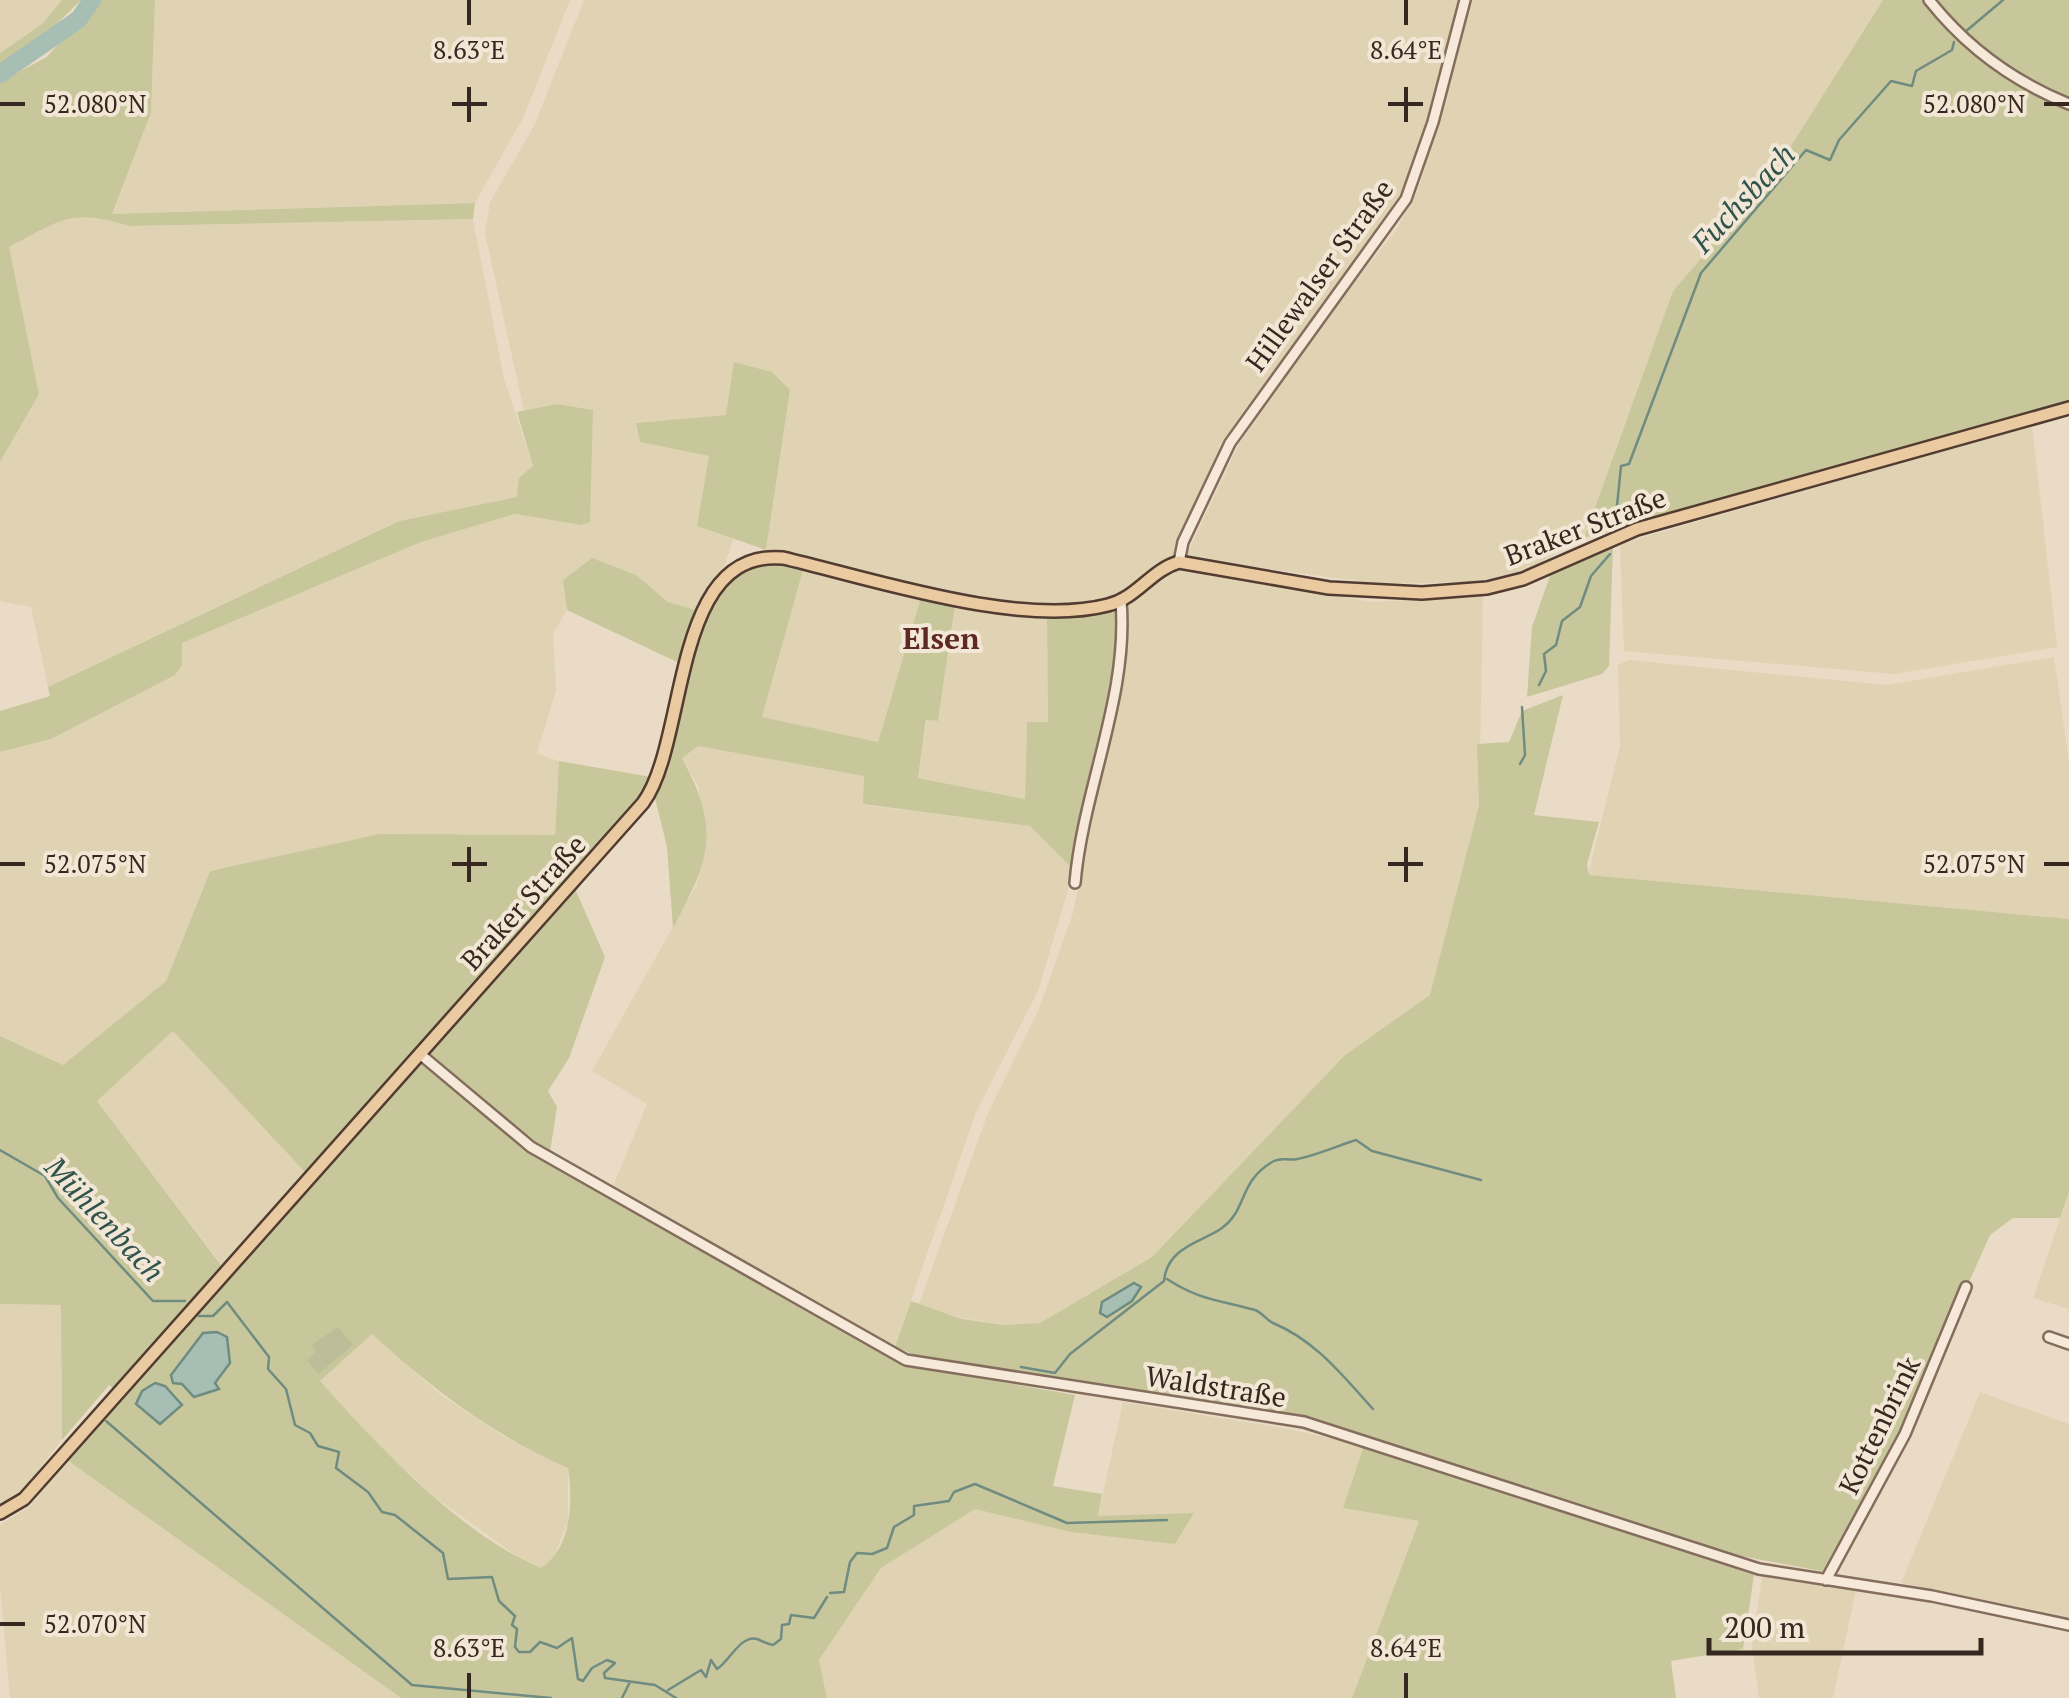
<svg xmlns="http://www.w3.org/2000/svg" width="2069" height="1698" font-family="'PT Serif',serif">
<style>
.farmland{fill:#dfd3b4}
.green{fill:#c8c79b;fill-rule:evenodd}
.cemetery{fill:#bdbd99}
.water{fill:#a7beb5;stroke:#6f8c81;stroke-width:2.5}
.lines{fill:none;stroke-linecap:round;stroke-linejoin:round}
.stream{stroke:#6f8c81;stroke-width:2.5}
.river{stroke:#a7beb5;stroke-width:18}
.minor-casing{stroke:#846d5d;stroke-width:14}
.major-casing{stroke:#523c31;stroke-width:16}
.minor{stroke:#f6e9d9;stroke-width:9}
.major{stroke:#eacaa1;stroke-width:11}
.ticks{fill:none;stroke:#362820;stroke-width:4}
.labels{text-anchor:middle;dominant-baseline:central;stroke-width:8;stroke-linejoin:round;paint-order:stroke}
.street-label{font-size:28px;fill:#362820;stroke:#f2e6d5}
.water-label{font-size:30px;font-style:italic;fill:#30544d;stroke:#f2e6d5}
.neighbourhood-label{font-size:30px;font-weight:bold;fill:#5e2823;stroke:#f2e6d5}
.ticks-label{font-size:25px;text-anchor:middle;fill:#362820;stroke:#f2e6d5;stroke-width:8;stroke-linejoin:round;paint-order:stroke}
</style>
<rect width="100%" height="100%" fill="#eadbc6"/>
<path class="farmland" d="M0,0H62L42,24L0,53Z
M155,0H570L523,118L475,203L112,215L151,113Z
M584,0H1459L1419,153L1399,199L1220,445L1173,555L1121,596L1058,606L996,602L766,550L790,390L726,415L637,423L640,442L710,455L697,526L733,539L723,571L700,611L668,602L636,575L564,580L567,610L553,634L556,690L537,754L559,761L555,835L487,837L210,870L166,981L63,1065L0,1036V752L51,739L182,665V643L421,542L515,514L580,525L593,410L557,404L524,411L485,233L490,202L534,126Z
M1471,0H1883L1772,176L1673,291L1584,538L1522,572L1472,582L1382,584L1185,558L1239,444L1297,356L1396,230L1418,190Z
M87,213L131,226L473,219L504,379L533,466L517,497L398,521L48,687L31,607L0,601V462L39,393L8,247L61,220Z
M2032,425L2057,647L1894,674L1624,651L1620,544Z
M803,570L921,597L878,742L761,717Z
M1184,570L1373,602L1483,596L1479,805L1431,995L1345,1055L1152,1257L1040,1323L1004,1325L962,1318L919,1304L988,1113L1039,1009L1073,913L1111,725L1128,604L1169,574Z
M955,605L999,615L1047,618L1048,723H1027L1025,799L918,778L927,720L938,721Z
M2054,657L2069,761V919L1588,875L1620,746L1618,665L1629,660L1887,685Z
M698,746L865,776L864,805L1031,826L1074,870L1038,991L976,1112L895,1347L611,1191L647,1104L592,1071L697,884L699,788L682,757Z
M173,1031L307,1173L222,1265L97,1101Z
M2069,1192V1309L2033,1298Z
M0,1304L61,1305L62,1440L19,1494L0,1505Z
M372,1334L441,1395L503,1436L568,1468V1522L552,1561L541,1568L524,1561L436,1498L377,1445L319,1382Z
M1980,1392L2069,1424V1617L1901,1583Z
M1123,1402L1289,1429L1364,1446L1344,1508L1419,1521L1352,1698H827L819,1660L881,1568L975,1508L1072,1532L1098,1516Z
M67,1460L401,1698H10L0,1585V1525L30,1506Z
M1762,1576L1856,1590L1833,1698H1759L1752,1647Z"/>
<path class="green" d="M62,0H81L28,52L0,66V53L42,24Z
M95,0H155L151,113L112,214L475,203L473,219L130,226C70,208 63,219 9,247L39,394L0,462V82L47,57Z
M1883,0H2069V403L1584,538L1673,291L1772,176Z
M734,362L772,372L790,390L766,550L697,526L709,456L640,442L636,423L726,415Z
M557,404L593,410L590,522L581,525L515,514L421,542L182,643V665L175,675L51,739L0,752V711L50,696L48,687L399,521L517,497L519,478L533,466L517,412Z
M1613,545L1609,666L1602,674L1527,697L1532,627L1551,573Z
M592,558L636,575L668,602L700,611L679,663L567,610L563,580Z
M769,563L803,570L762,717L878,742L921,597L955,605L938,721L926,720L918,778L1025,799L1027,722H1048L1047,618L1118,611L1120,629L1074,870L1030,826L863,804L864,776L698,746L682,758C721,830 710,859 673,928L667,847L654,794L576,891L605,957L569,1058L548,1091L557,1107L549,1159L910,1366L1075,1395L1053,1486L1102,1494L1098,1516L1194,1513L1175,1544L1071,1532L975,1509L881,1568L819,1660L827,1698H401L67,1460L123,1398L109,1385L62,1440L61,1305L0,1304V1036L63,1065L166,981L210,871L380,834L555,835L559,761L651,777L657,755L670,746C685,690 699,572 769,563ZM173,1031L306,1173L221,1265L97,1101ZM372,1334C432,1389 494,1436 568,1468C573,1501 572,1548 541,1568C460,1534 378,1446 320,1381Z
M1563,695L1534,815L1599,822L1587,864L1589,875L2069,919V1192L2060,1218H2013L1990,1235L1902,1432L1827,1572L1730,1554L1306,1416L1058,1382L918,1356L895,1347L911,1301L962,1319L1004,1325L1040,1323L1152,1257L1345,1055L1430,995L1479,805L1477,744L1509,742L1522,711Z
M1364,1446L1754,1575L1743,1649L1671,1661L1676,1698H1352L1419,1521L1343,1508Z"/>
<path class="cemetery" d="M338,1327L353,1345L318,1374L307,1360L316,1352L311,1345Z"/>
<path class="water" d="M1134,1283L1141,1287L1132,1301L1107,1317L1100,1313L1102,1302Z
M217,1332L227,1337L230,1363L215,1383L219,1389L194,1397L182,1384L173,1383L171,1375L203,1333Z
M155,1383L165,1386L182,1405L160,1424L136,1404L142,1391Z"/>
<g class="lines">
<path class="stream" d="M1965,32L2003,0
M1616,516L1621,466L1629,464L1701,273L1806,150L1830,160L1839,140L1891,81L1912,86L1916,71L1952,50L1954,42
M1539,685L1546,671L1544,654L1556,645L1562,621L1580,607L1591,576L1610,554
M1520,764L1525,755L1522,707
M0,1150L45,1176L58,1198L153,1301H185
M1167,1279C1199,1300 1219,1300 1255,1310C1263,1313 1266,1320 1273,1323C1316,1341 1342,1375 1373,1409
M199,1316H213L227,1302L269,1357L268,1369L286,1389L295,1425L310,1433L318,1446L339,1452L336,1468L368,1492L382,1512L395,1515L443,1553L448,1579L492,1577L499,1601L515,1616L512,1625L517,1629L515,1647L519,1652H530L540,1642L557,1648L572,1638L578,1679L583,1681L592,1668L607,1660L615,1663L604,1673L605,1678L655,1685L676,1698
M1021,1367L1055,1373L1070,1354L1164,1281C1167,1246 1205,1241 1222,1228C1248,1209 1238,1181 1274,1161C1282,1157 1288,1161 1297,1159C1315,1156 1337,1146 1356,1140L1372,1151L1481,1180
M106,1421L412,1685L551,1698
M830,1593L844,1592L850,1562L857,1553L872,1554L887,1548L894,1527L914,1515V1506L949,1501L954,1492L975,1484L1067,1523L1167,1520
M668,1690L701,1670L706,1677L711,1660L717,1669C728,1663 741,1634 757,1639C762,1641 767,1644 773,1645L781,1639L782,1625L789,1624L791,1615L814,1618L827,1597
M622,1698L630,1682"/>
<path class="river" d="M0,74L79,19L92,0"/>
<g class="minor-casing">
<path id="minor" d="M1929,0C1967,48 2012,81 2069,104
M1179,562L1183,542L1230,443L1406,199L1433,122L1465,0
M1075,883C1083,789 1129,696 1121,601
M420,1054L531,1147L906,1360L1304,1422L1759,1569L1932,1596L2069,1625
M2049,1337L2069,1344
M1826,1580L1905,1434L1966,1287"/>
</g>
<g class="major-casing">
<path id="major" d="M0,1513L24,1499L643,803C689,741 670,548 783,558C873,579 1019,628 1108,605C1137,598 1151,570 1179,562L1329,588L1422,593L1487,588L1523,579L1637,529L2069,408"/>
</g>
<use href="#minor" class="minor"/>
<use href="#major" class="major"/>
</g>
<path class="ticks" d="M469,0V25M1406,0V25M469,87V122M1406,87V122M0,104H25M452,104H487M1388,104H1423M2044,104H2069M469,847V882M1406,847V882M0,864H25M452,864H487M1388,864H1423M2044,864H2069M0,1624H25M469,1673V1698M1406,1673V1698"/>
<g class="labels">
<g class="street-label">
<text transform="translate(1319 275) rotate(-54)">Hillewalser Straße</text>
<text transform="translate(1585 526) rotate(-21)">Braker Straße</text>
<text transform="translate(523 902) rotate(-48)">Braker Straße</text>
<text transform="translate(1216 1386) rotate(9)">Waldstraße</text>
<text transform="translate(1879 1425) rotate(-64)">Kottenbrink</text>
</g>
<g class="water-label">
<text transform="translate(1743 198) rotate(-47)">Fuchsbach</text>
<text transform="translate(105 1219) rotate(47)">Mühlenbach</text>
</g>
<g class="neighbourhood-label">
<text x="941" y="638">Elsen</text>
</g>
</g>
<g class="ticks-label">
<text x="469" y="59">8.63°E</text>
<text x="1406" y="59">8.64°E</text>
<text x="95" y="113">52.080°N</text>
<text x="1974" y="113">52.080°N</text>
<text x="95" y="873">52.075°N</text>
<text x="1974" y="873">52.075°N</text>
<text x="95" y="1633">52.070°N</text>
<text x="469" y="1657">8.63°E</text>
<text x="1406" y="1657">8.64°E</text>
</g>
<path d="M1709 1638v15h272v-15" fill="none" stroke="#362820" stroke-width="5"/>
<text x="1724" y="1638" font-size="30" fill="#362820" stroke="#f2e6d5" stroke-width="8" paint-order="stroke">200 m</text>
</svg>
